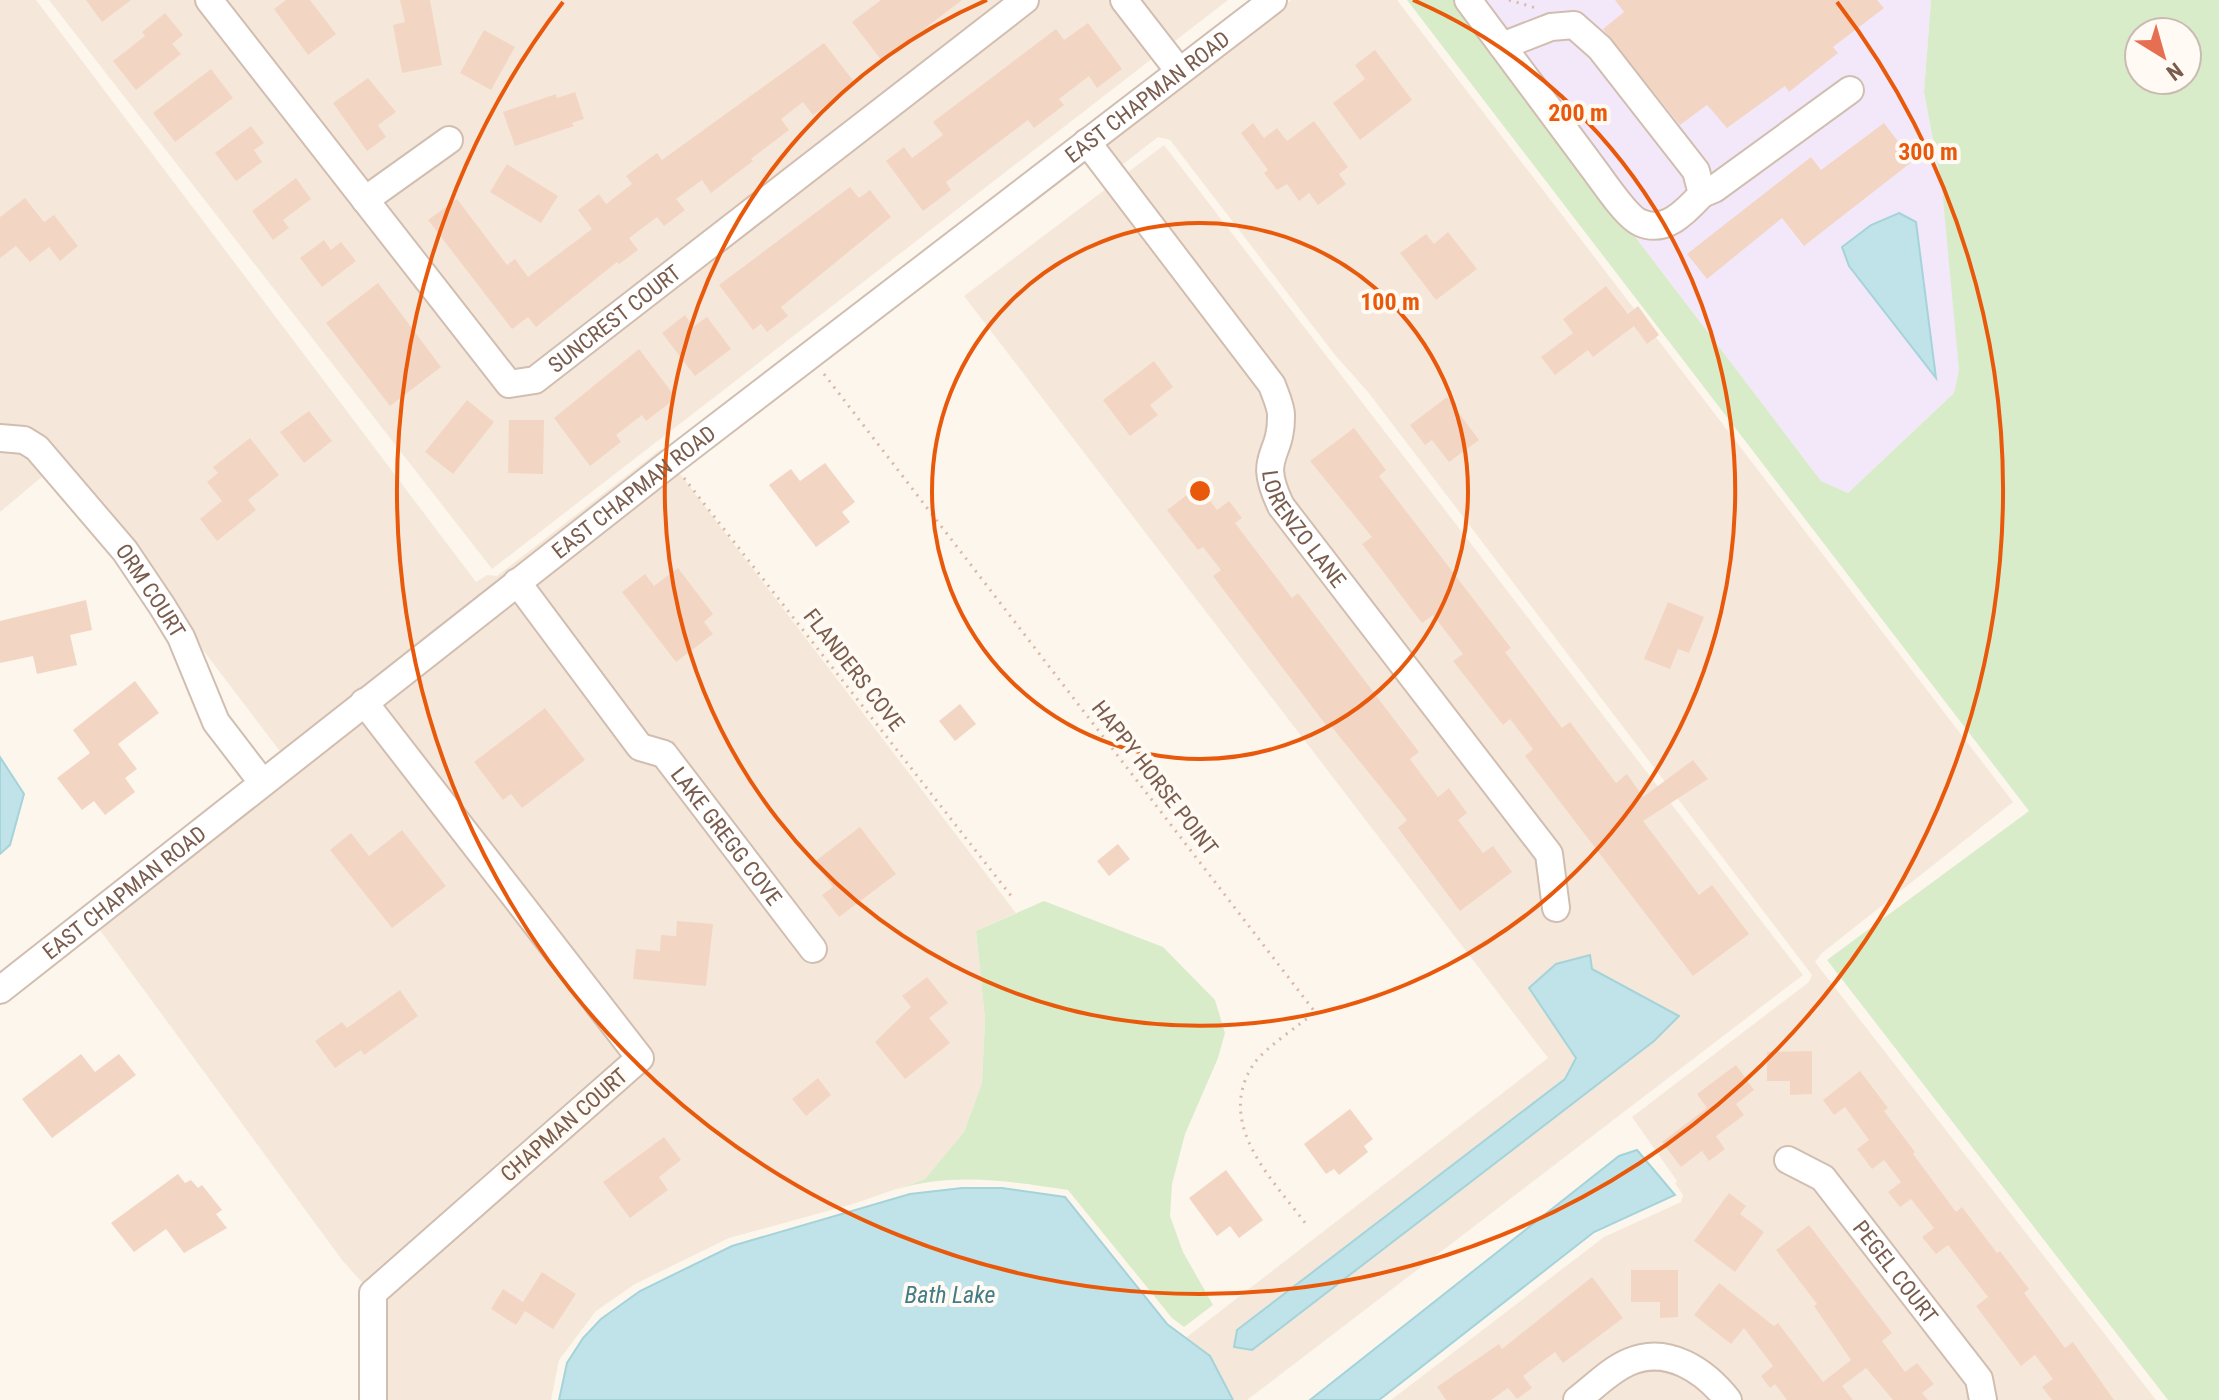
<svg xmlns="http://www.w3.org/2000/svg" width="2219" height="1400" font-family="'Roboto Condensed',sans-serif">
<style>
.residential{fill:#f5e8da}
.education{fill:#f3e8fa}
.green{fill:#d8ecc9;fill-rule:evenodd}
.water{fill:#bfe3e8;stroke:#a5d3da;stroke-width:2}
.building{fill:#f3d5c3}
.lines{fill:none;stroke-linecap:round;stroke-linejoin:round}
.minor-casing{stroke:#d1beb0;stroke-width:30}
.path{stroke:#d9b8a5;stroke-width:3;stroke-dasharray:2 6;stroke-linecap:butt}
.minor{stroke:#fff;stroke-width:26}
.ring{fill:none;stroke:#e8590c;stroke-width:4}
.labels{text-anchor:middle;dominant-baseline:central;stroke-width:8;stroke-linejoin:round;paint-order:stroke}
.street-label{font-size:22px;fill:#7a5c4d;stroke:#fffaf3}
.water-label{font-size:24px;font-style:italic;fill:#437c86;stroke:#fffaf3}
.centre{fill:#e8590c;stroke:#fffaf3;stroke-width:4}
.ring-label{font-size:24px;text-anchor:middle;font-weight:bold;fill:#e8590c;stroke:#fffaf3;stroke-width:8;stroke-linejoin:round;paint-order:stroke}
</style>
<rect width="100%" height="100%" fill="#fdf6ec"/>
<path class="residential" d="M0,0H36L476,582L487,575L497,576L661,449L665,454L282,754L121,542L56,465L0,512Z
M49,0H1228L492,569Z
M1291,0H1397L2013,802L1822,953L1815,962L2156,1400H1993L1827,1169L1783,1147L1776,1164L1818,1186L1971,1384L1973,1400H1739L1699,1359L1599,1370L1561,1400H1391L1604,1237L1681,1202L1683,1195L1675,1183L1677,1181L1632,1117L1809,982L1812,975L1368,392L1335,355L1170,140L1158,137L1118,168L1100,144Z
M1164,145L1803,975L1247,1400H1132L1122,1387L1548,1058L964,296Z
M677,470L1016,913L976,931L985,1019L982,1083L964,1132L925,1179L853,1204L729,1238L635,1284L596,1311L559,1360L551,1400H382L383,1299L647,1066L378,705L516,596L659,763L811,963L826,952L671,749L645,739L531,585Z
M363,716L627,1056L366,1287L342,1260L97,926Z
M1665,1367L1690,1375L1716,1400H1594L1634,1371Z"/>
<path class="education" d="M1455,0H1931L1924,92L1942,188L1952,284L1959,370L1954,393L1848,493L1821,481Z"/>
<path class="green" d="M1407,0H1455L1821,481L1848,493L1954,393L1959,370L1942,188L1924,92L1931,0H2219V1400H2168L1827,960L2029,811ZM2139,32H2187V80H2139Z
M1044,901L1163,947L1215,1000L1225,1033L1218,1058L1185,1134L1172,1184L1170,1216L1183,1252L1213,1305L1184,1327L1172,1318L1068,1190C1010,1181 952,1172 895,1190L925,1179L964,1132L982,1083L985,1019L976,931Z"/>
<path class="water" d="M1899,213L1916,222L1936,378L1849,266L1842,247L1871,225Z
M0,757L24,794L10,845L0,854Z
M1590,955L1592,969L1679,1016L1654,1041L1252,1350L1234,1347L1237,1330L1565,1079L1576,1058L1529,988L1556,964Z
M1637,1150L1675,1195L1594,1232L1379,1400H1310L1619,1156Z
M962,1188H1002L1065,1197L1167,1324L1210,1356L1233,1400H559L567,1363L583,1338L601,1319L640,1291L732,1246L910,1194Z"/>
<path class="building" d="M86,0H131L102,22Z
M286,0H310L336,34L308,55L274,9Z
M400,0H430L442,65L402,73L393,25L405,22Z
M881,0H962L882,61L852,22Z
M1615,0H1877L1884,8L1833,47L1838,53L1789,92L1785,86L1727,128L1707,105L1680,125L1603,29L1624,12Z
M165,13L183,35L172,44L181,54L136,90L113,61L145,36L142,32Z
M1088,23L1122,69L1097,88L1089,76L1059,99L1064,105L1034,128L1028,120L946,182L951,190L923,211L886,161L904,147L912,158L943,135L933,122L1056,29L1064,40Z
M484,30L515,47L491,90L460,73Z
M824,43L855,83L813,115L803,102L781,119L789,130L751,159L753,161L711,193L702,180L676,199L685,210L664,226L657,217L629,238L638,250L619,264L617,262L536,327L528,317L512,329L428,220L457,199L507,265L515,259L528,277L592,229L578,210L599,194L606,204L632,184L626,176L657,153L662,160Z
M1375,50L1412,100L1360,140L1333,103L1365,79L1355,65Z
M211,69L233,98L175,142L153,113Z
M368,78L396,112L378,125L386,137L367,151L333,103Z
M575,92L584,119L572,123L574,126L515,146L503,112L556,94L557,98Z
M1314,121L1348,167L1339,174L1346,184L1318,205L1309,193L1299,201L1287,184L1277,190L1264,173L1268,170L1241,133L1253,123L1264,138L1277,128L1287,141Z
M1884,123L1913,161L1804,246L1782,218L1707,279L1687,254L1811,157L1821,170Z
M251,126L264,143L254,150L262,162L236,181L215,153Z
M507,164L558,196L541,223L490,192Z
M296,178L311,199L283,220L289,228L273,240L252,211Z
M850,187L859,198L870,190L891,217L781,307L788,316L767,332L761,324L753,330L719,285Z
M25,198L44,222L54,215L78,246L60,261L49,247L30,262L16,246L0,258V217Z
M1448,232L1477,269L1436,300L1400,253L1426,234L1434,244Z
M324,240L331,250L341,242L356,261L322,287L300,258Z
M378,283L441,367L390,406L326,323Z
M1606,286L1628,314L1638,306L1659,335L1647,344L1634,326L1593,357L1588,350L1555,375L1541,357L1573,333L1563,319Z
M685,315L693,327L707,317L731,349L695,376L662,333Z
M639,349L676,398L646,421L642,415L616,435L621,442L590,466L554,418Z
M1154,361L1173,387L1150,405L1158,415L1130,436L1103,400Z
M1447,397L1479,440L1449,462L1432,440L1425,445L1410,425Z
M467,400L494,422L453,474L425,452Z
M309,411L332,441L304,463L280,432Z
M509,420H544L543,474L508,473Z
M1354,428L1386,470L1379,476L1511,648L1505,652L1562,728L1570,722L1616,783L1627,774L1643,797L1693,760L1708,779L1643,821L1699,895L1712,885L1749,934L1693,976L1525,756L1533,749L1510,719L1503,725L1453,661L1463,654L1433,615L1422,623L1362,544L1372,537L1310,461Z
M250,438L279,475L248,500L256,510L217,541L200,519L222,501L207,482L218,473L213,467Z
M825,463L855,502L842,512L850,522L816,547L769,485L791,469L800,481Z
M1199,486L1217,510L1229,501L1242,518L1235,523L1292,598L1298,593L1419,752L1410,759L1438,797L1449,788L1467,813L1458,820L1483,853L1493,846L1512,872L1460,911L1398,828L1407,820L1331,726L1329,729L1213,576L1221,570L1203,547L1198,550L1167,510Z
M678,568L713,614L704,622L713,634L676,662L622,592L645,574L654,586Z
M86,600L92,630L70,635L77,665L37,674L33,656L0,663V621Z
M1668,602L1704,617L1689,653L1678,649L1670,669L1644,659Z
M135,681L159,713L118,744L137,769L125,778L135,792L105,815L94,801L82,810L57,778L90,753L73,730Z
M960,704L976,724L955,741L939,721Z
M545,708L585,760L522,808L511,794L503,800L474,762Z
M860,827L896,874L839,917L822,895L833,887L814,862Z
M402,830L446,886L392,928L330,850L351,833L369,856Z
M1118,844L1130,859L1109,876L1097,861Z
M677,921L713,924L706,986L633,979L636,949L660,951L661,935L676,936Z
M927,977L948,1003L929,1018L950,1043L905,1079L875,1042L911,1007L902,996Z
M400,990L418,1016L364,1055L361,1050L335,1068L315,1041L342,1022L347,1028Z
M1812,1051V1094L1790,1095V1081H1767V1052Z
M81,1054L95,1072L119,1054L136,1075L52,1138L22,1099Z
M1736,1065L1754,1090L1736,1104L1744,1115L1716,1136L1725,1149L1709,1161L1702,1151L1681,1167L1662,1142L1707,1108L1697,1094Z
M1860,1071L1888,1108L1884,1111L1915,1152L1913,1154L1956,1212L1962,1207L1997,1253L2000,1251L2029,1289L2024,1293L2065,1348L2073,1342L2114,1400H2052L2042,1387L2053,1379L2035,1355L2021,1366L1976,1306L1988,1297L1948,1245L1936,1254L1922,1237L1934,1228L1911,1199L1900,1207L1888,1192L1901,1182L1884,1160L1872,1169L1857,1149L1869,1140L1845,1107L1834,1115L1823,1100Z
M818,1078L831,1095L806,1116L792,1099Z
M1350,1109L1373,1139L1364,1146L1368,1152L1339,1175L1334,1169L1326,1174L1304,1144Z
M664,1137L681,1160L659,1177L668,1190L630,1218L603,1182Z
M1226,1170L1263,1220L1239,1238L1230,1226L1217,1236L1189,1198Z
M178,1174L185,1183L191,1180L198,1188L202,1185L222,1210L216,1214L227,1228L184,1253L166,1229L134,1252L111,1223Z
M1729,1193L1746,1206L1740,1214L1764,1232L1735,1272L1694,1241Z
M1809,1225L1892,1333L1882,1341L1905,1372L1917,1363L1934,1384L1922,1393L1928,1400H1893L1866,1368L1842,1386L1853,1400H1787L1775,1384L1770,1388L1761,1376L1773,1366L1744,1328L1731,1344L1694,1315L1719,1283L1774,1326L1778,1323L1823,1382L1851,1360L1814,1306L1817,1304L1776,1250Z
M1631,1270H1678V1317L1660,1318V1302H1631Z
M542,1272L576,1294L553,1329L525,1311L516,1325L491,1309L503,1289L523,1302Z
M1592,1277L1623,1318L1563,1363L1555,1352L1523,1376L1532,1388L1517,1399L1508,1388L1491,1400H1446L1437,1387L1499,1344L1502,1349Z"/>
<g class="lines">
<g class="minor-casing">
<g id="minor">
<path id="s1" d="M209,0L509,384L535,380L1025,0"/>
<path d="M1124,0L1179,71"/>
<path d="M1468,0C1510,56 1551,112 1593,168C1603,181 1627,218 1641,223C1666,234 1687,210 1702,194L1696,171L1600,48L1574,25L1551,27L1502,46"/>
<path id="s2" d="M1087,142L1272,385C1275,394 1281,406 1281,415C1282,459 1256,454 1281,506L1549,854L1556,908"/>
<path d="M1702,194L1714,189L1850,90"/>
<path d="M365,200L449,140"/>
<path id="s3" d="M0,438L24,440L37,448L125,551L162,606L181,637L216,722L262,782"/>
<path id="s4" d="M517,582L640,747L664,754L813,949"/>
<path d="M364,702L640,1058L373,1293V1400"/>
<path id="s5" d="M0,990L671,462L1273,0"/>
<path id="s6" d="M1788,1160L1823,1178L1979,1379L1983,1400"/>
<path d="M1577,1400C1593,1388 1610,1370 1629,1362C1668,1345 1705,1371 1728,1400"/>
</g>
</g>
<path class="path" d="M1509,0L1536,8
M824,374L1315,1012C1299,1026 1264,1048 1253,1065C1215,1124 1272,1179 1306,1224
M684,478L1012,897"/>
<use href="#minor" class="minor"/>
</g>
<g class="ring">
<circle cx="1200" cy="491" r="268"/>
<path d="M1413 0A535 535 0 1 1 987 0"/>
<path d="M1837 2A803 803 0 1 1 563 2"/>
</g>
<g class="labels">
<g class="street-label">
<text stroke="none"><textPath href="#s5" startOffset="1454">EAST CHAPMAN ROAD</textPath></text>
<text stroke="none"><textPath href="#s1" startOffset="614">SUNCREST COURT</textPath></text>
<text stroke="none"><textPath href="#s5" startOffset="806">EAST CHAPMAN ROAD</textPath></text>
<text stroke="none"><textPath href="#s2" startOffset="462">LORENZO LANE</textPath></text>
<text stroke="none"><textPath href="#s3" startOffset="222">ORM COURT</textPath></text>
<text transform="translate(854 670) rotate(52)">FLANDERS COVE</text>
<text transform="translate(1155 778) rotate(52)">HAPPY HORSE POINT</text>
<text stroke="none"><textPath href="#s4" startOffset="334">LAKE GREGG COVE</textPath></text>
<text stroke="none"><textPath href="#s5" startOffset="158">EAST CHAPMAN ROAD</textPath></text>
<text transform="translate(564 1125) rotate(-41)">CHAPMAN COURT</text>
<text stroke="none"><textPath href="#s6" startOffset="158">PEGEL COURT</textPath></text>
</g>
<g class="water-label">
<text x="950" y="1295">Bath Lake</text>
</g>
</g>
<circle cx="1200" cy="491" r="12" class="centre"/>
<g class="ring-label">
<text x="1578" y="121">200 m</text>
<text x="1928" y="160">300 m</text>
<text x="1390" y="310">100 m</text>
</g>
<g transform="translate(2163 56) rotate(143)"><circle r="38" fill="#fffaf3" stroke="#cabbb1" stroke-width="2"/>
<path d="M0-6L14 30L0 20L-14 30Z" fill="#e76f51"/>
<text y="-12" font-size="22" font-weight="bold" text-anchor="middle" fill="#7a5c4d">N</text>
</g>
</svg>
